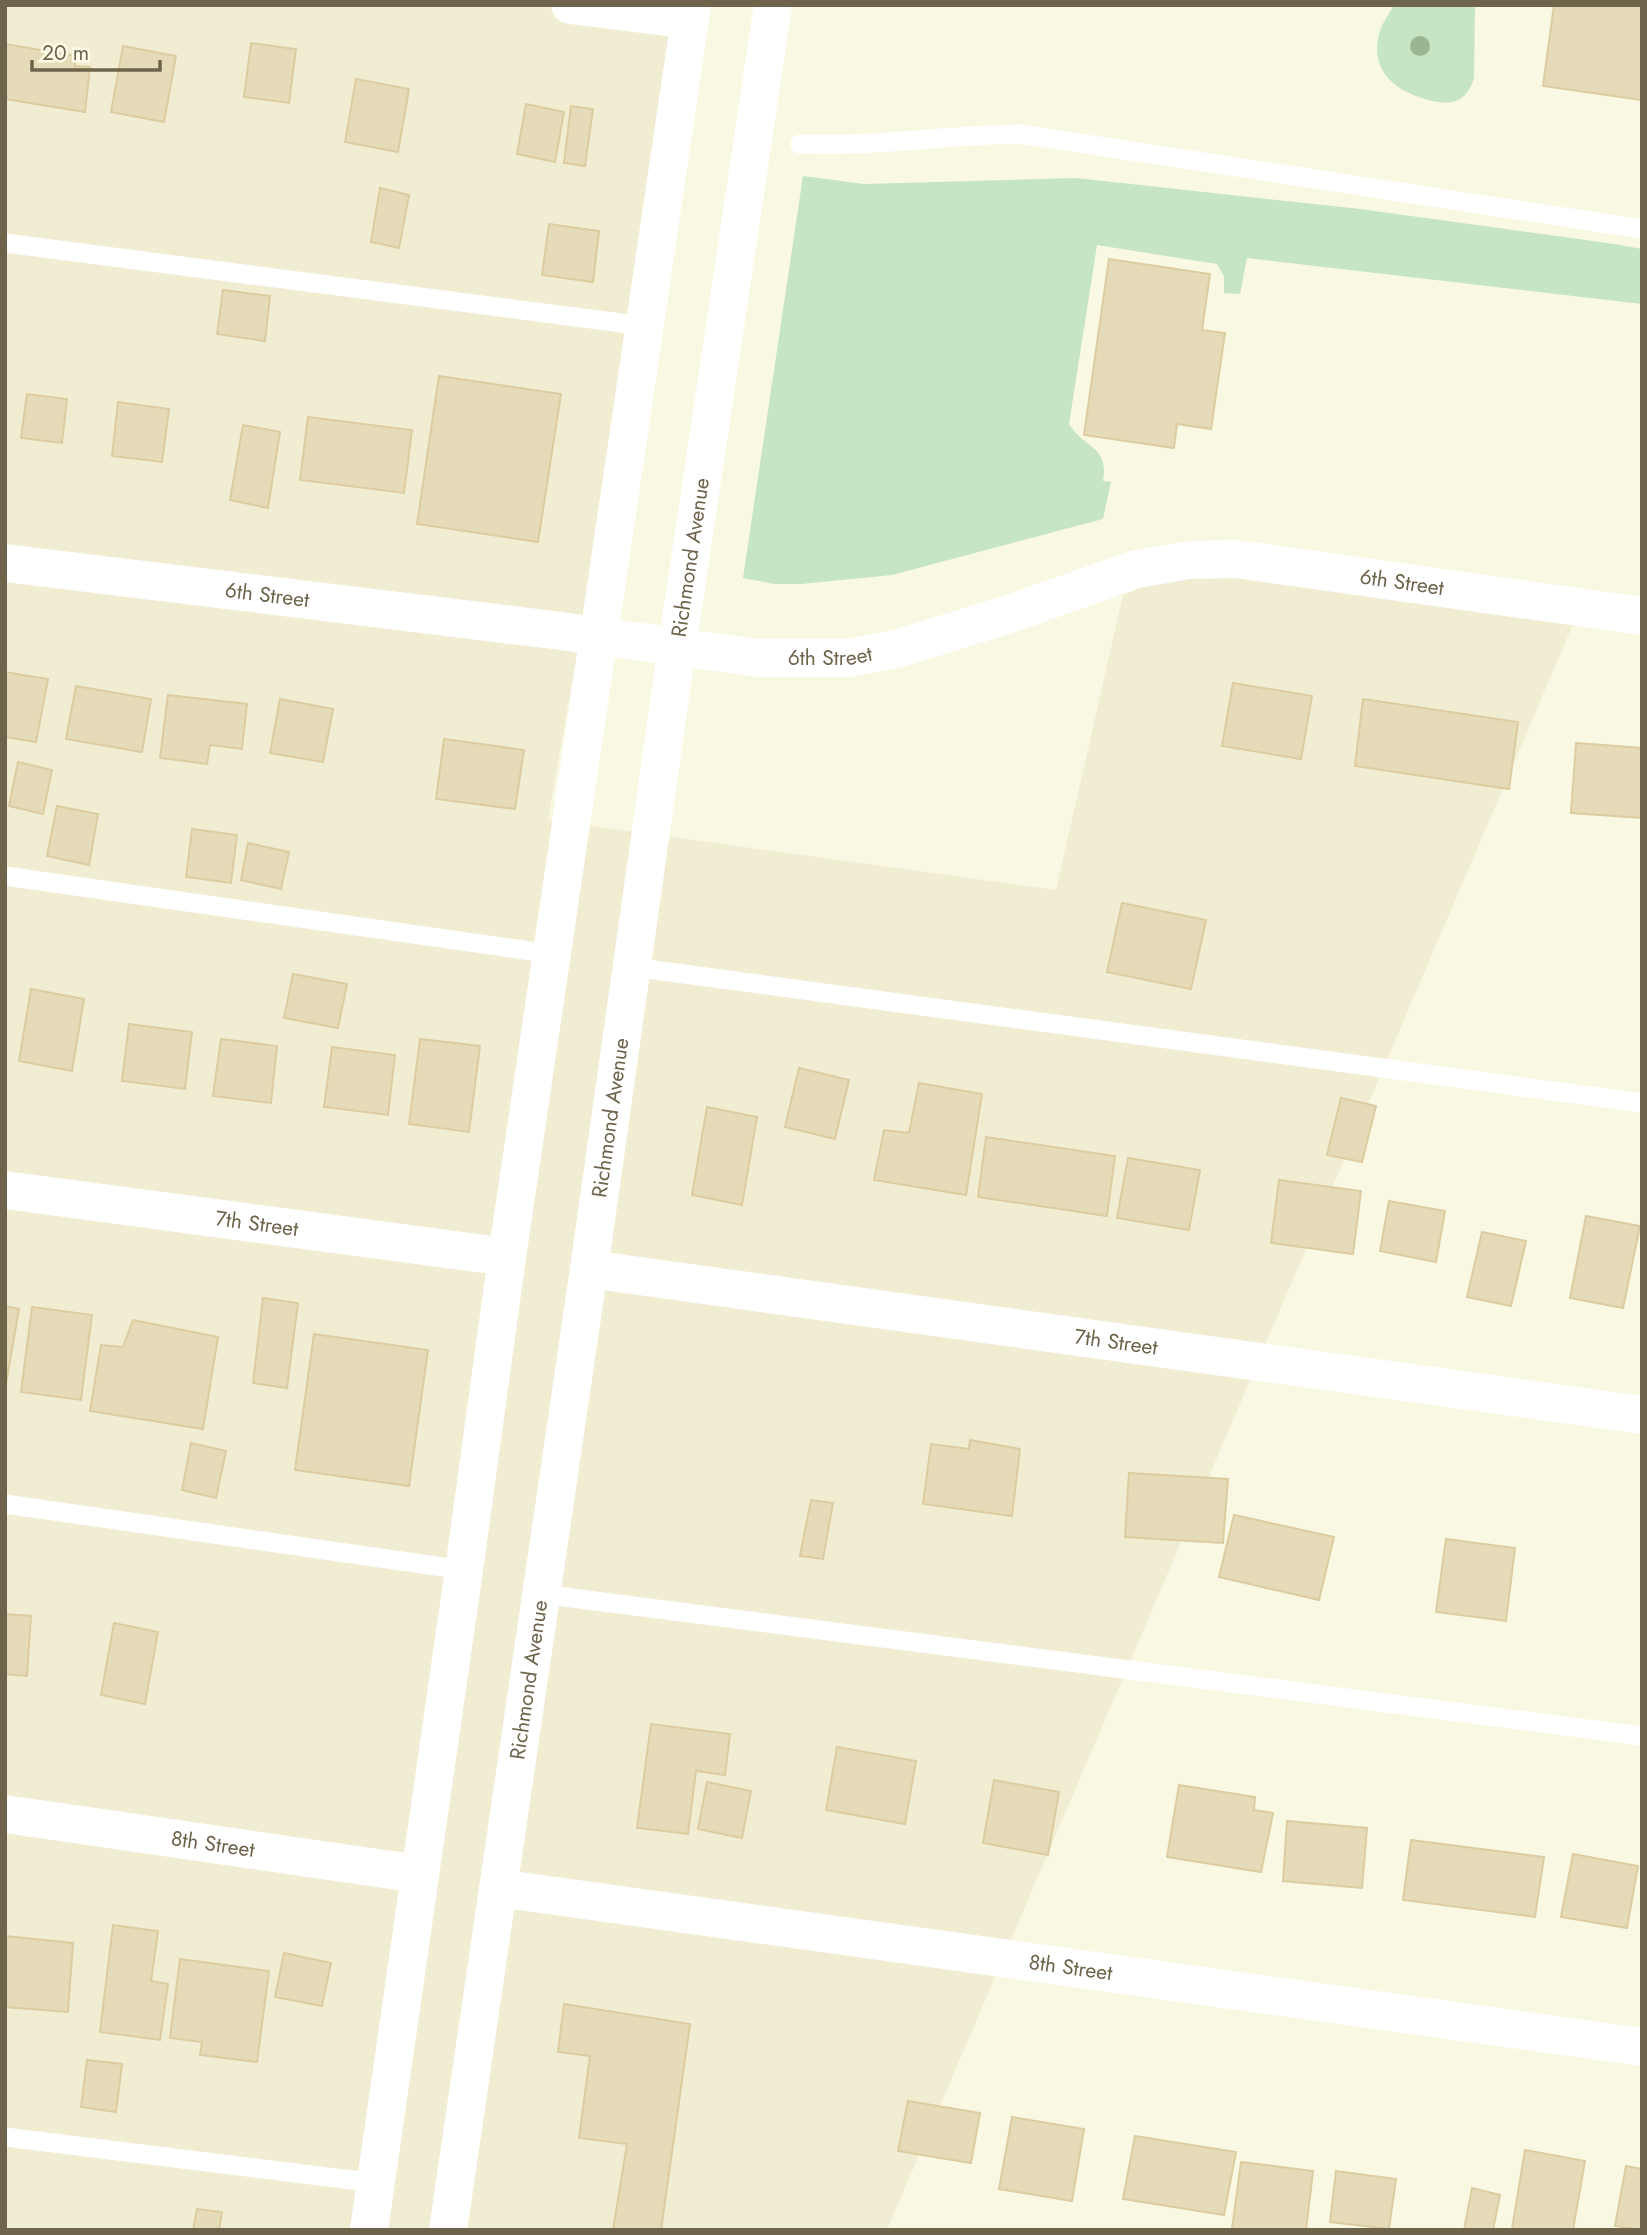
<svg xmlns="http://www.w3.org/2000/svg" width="1647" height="2235" font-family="Jost,sans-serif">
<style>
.residential{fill:#f0edd2}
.green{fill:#c5e5c3}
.building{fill:#e6dbb9;stroke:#dccca0;stroke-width:2}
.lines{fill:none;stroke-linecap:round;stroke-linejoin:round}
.lane{stroke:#fff;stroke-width:19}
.street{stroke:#fff;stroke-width:38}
.secondary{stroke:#fff;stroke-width:38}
.tree{fill:#99b592}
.labels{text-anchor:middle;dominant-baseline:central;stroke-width:6;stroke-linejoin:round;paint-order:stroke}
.street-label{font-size:21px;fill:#6e644c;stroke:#fdfce8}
</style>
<rect width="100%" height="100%" fill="#f9f8e3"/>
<path class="residential" d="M5,5H677L578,649L548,820L1056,890L1130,564L1580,608L887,2230H5Z"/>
<path class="green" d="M1394,5H1475L1474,78C1466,106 1446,106 1422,98C1393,89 1370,69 1379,34C1381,25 1389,14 1394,5Z
M803,176L864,184L1076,178L1360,209L1614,244L1642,249V304L1247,258L1240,294L1224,293V276L1217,264L1097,245L1069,424C1085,450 1109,445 1103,481L1111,482L1103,519L892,575L801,584H775L743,578Z"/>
<path class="building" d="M1554,5H1642V100L1543,86Z
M251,43L296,49L289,103L244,97Z
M5,44L76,56L75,66L90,67L85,112L5,99Z
M123,46L176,56L164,122L111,112Z
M356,79L409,89L398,152L345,142Z
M526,104L564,112L555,162L517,154Z
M571,106L593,109L585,166L564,163Z
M380,188L409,195L399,248L371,242Z
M549,224L599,231L593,282L542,275Z
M1109,259L1210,274L1202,330L1225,333L1211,429L1177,424L1174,448L1084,435Z
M223,290L270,296L265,341L217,334Z
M439,376L561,394L538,542L417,524Z
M27,394L67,399L62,443L21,438Z
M118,402L169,409L162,462L112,456Z
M308,417L412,430L404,493L300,480Z
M243,425L280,432L268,508L230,500Z
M5,672L48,679L36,742L5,737Z
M1233,683L1312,696L1301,759L1222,746Z
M76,686L151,699L142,752L66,739Z
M168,695L247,704L242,749L210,745L207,764L160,758Z
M280,699L333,709L323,762L270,753Z
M1363,699L1518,722L1509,789L1355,766Z
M444,739L524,750L515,809L436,799Z
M1576,743L1642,748V818L1571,813Z
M18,762L52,770L43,814L9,806Z
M57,806L98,814L89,865L47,856Z
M192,829L237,835L231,883L186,877Z
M248,843L289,852L281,889L241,880Z
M1122,903L1206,920L1191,989L1107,972Z
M293,974L347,984L338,1028L284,1018Z
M31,989L84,999L72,1071L19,1061Z
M129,1024L192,1032L185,1089L122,1081Z
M221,1039L277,1046L271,1103L213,1096Z
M420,1039L480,1046L469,1132L409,1124Z
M332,1047L395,1055L388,1115L324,1107Z
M799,1068L849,1080L835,1139L785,1127Z
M919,1083L982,1094L966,1195L874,1180L884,1130L909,1133Z
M1341,1098L1376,1106L1362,1162L1327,1155Z
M707,1107L757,1117L742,1205L692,1195Z
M986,1137L1115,1156L1107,1216L978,1197Z
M1128,1158L1200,1170L1189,1230L1117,1218Z
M1279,1180L1361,1191L1353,1254L1271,1243Z
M1389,1201L1445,1211L1436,1262L1380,1251Z
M1586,1216L1640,1226L1623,1308L1570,1298Z
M1482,1232L1526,1241L1511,1306L1467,1297Z
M263,1298L298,1303L287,1388L253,1383Z
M5,1306L19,1309L6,1384H5Z
M32,1307L92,1315L81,1400L21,1392Z
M133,1320L218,1337L203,1429L90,1411L101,1345L123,1347Z
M314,1334L428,1350L409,1486L295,1470Z
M970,1440L1020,1449L1012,1516L923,1504L931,1444L969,1449Z
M191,1443L226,1451L216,1498L182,1490Z
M1129,1473L1228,1479L1223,1543L1125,1537Z
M811,1500L833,1503L823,1559L800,1556Z
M1234,1515L1334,1537L1319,1600L1219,1577Z
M1446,1539L1515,1548L1506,1621L1436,1612Z
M5,1614L31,1616L27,1676L5,1674Z
M114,1623L158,1632L145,1704L101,1695Z
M651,1724L730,1734L725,1775L696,1771L688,1834L637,1828Z
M837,1747L916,1761L905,1824L826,1810Z
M994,1780L1059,1792L1048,1855L983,1843Z
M707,1782L751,1791L742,1838L698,1829Z
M1179,1785L1255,1797L1254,1810L1273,1813L1261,1872L1167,1857Z
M1287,1821L1367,1828L1362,1888L1283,1881Z
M1411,1840L1544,1857L1535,1917L1403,1900Z
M1573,1854L1638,1866L1627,1928L1561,1917Z
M113,1925L158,1931L151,1981L168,1984L160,2040L100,2032Z
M5,1936L73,1943L68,2012L5,2007Z
M284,1953L331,1963L322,2006L275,1997Z
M180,1959L269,1971L257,2062L200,2055L202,2042L170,2038Z
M564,2004L690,2024L661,2230H613L627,2144L579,2138L590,2056L558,2052Z
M87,2060L122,2064L116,2112L81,2107Z
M908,2101L980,2113L971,2163L898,2151Z
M1012,2117L1084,2129L1072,2201L999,2189Z
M1135,2136L1236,2152L1224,2215L1123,2199Z
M1525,2150L1585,2161L1573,2230L1512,2229Z
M1241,2162L1313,2171L1306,2230L1232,2229Z
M1626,2166L1642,2169V2230L1615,2226Z
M1336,2171L1396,2179L1389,2229L1330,2222Z
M1472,2188L1500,2195L1493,2230H1464Z
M197,2209L222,2212L219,2230H193Z"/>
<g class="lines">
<path class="lane" d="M800,144C873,147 947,135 1020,134L1642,229
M5,243L645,326
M5,876L552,954
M632,967L1642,1103
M5,1504L464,1570
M541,1594L1642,1736
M5,2137L376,2183"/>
<g class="street">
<path d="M570,5L690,20"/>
<path id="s1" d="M5,563L553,630L759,658H849L900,648L1006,615L1137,569L1189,560L1236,559L1642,616"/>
<path id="s2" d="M5,1190L507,1257"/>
<path id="s3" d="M589,1269L1642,1415"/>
<path id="s4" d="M5,1814L419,1874"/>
<path id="s5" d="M498,1888L1642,2047"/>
</g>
<g class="secondary">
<path d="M369,2230L464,1570L507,1257L692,5"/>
<path id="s6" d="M448,2230L589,1269L677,647L773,5"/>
</g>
</g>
<circle class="tree" cx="1420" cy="46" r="10"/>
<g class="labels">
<g class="street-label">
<text stroke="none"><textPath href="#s6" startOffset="1690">Richmond Avenue</textPath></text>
<text stroke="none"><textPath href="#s1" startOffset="1419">6th Street</textPath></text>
<text stroke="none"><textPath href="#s1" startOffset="264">6th Street</textPath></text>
<text stroke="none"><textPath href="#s1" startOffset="831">6th Street</textPath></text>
<text stroke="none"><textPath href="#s6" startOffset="1124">Richmond Avenue</textPath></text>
<text stroke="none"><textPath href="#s2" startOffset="254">7th Street</textPath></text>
<text stroke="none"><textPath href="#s3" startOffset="532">7th Street</textPath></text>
<text stroke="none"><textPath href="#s6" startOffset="556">Richmond Avenue</textPath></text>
<text stroke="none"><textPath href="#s4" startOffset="210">8th Street</textPath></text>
<text stroke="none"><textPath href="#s5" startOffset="578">8th Street</textPath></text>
</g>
</g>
<rect width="1647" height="2235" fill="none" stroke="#6e644c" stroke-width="14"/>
<path d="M32 60v10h128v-10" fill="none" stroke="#6e644c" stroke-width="3.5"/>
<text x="42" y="60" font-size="21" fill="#6e644c" stroke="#fdfce8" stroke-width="5" paint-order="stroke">20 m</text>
</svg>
